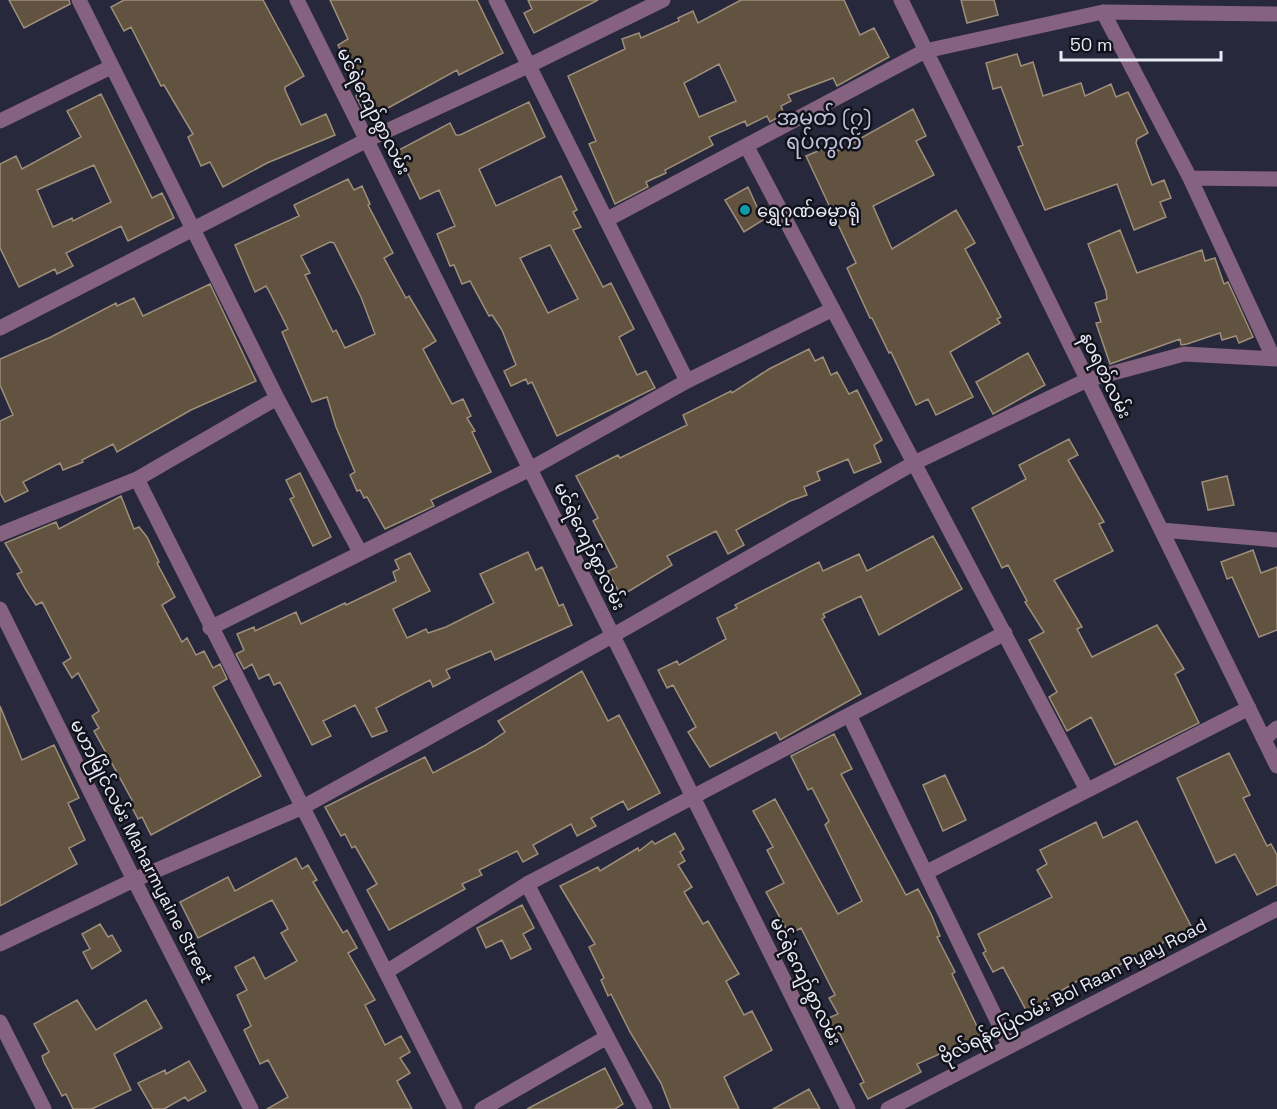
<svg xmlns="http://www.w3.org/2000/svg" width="1277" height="1109" font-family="'Space Grotesk','Noto Sans Myanmar',sans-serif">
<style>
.building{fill:#615340;stroke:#9e8f7b;stroke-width:1.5;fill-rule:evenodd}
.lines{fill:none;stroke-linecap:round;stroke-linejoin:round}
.minor{stroke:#856280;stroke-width:15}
.culture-dot{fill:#0f9aa8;stroke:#11121a;stroke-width:2}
.labels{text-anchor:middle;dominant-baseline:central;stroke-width:5;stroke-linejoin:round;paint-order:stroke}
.street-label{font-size:18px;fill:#e8e9f6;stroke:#11121a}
.poi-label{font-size:18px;fill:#e8e9f6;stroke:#11121a;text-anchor:start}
.quarter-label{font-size:21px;fill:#bfc2db;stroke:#11121a}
</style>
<rect width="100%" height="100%" fill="#27283b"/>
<path class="building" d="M9,0H69L70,4L24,28Z
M124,0H263L304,76L285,87V90L301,125L326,114L335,135L267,163L223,187L210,162L201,166L188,137L193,134L164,85L161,86L131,27L124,31L111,7Z
M330,0H477L503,53L459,75L457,70L388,108L372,113L370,110L364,112L356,96L361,93L338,45L348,39Z
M528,0H598L534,33L524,13L532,9Z
M741,0H844L860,35L874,28L889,57L837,86L833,78L788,95L791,101L781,106L784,114L770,122L767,116L747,126L745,121L709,137L713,145L665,170L666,173L646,182L648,187L615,204L589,144L596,141L568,76L625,49L622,39L639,33L641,38L679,21L678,18L693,11L698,23ZM719,64L736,101L699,117L684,83Z
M961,0H994L998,15L967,23Z
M1017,54L1021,66L1033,62L1043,96L1081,83L1085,96L1111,84L1116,97L1128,92L1148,133L1137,139L1136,143L1152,185L1164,180L1171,198L1160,202L1166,217L1134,230L1117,184L1045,210L1018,147L1023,145L1001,87L993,89L986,63Z
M101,94L152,198L162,193L174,218L128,241L121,226L66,253L73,266L57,274L55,269L19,287L0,248V164L16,156L22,169L81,137L67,111ZM94,165L111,202L73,221L72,218L53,227L37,190Z
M529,102L545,137L479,169L496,206L561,176L577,210L573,212L581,227L573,230L603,287L611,283L634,329L619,337L637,375L646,371L655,388L557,436L532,382L528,384L526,379L511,386L504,371L516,365L502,330L492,315L489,316L470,281L462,284L454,265L450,266L437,234L455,226L439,190L420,199L397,151L450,123L456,135H460ZM550,245L578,299L548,313L520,258Z
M913,109L926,136L916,141L934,175L873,206L892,249L956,210L975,243L965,249L1001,317L997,319L1000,323L950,352L973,397L936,415L928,399L916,405L891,352L889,353L872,318H870L847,268L856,263L806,156L835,144L838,151Z
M348,179L354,190L362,186L370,204L368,205L393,253L384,258L406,298L409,296L436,341L423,349L452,404L463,399L471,416L467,418L475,431L472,432L491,472L431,500L434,506L385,529L367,497L364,498L360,490L357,491L350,475L355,472L336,427L327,397L312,402L282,332L288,329L270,293L266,286L255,292L235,245L299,216L294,205ZM330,242L334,243L361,297L375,334L345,348L336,330L333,332L305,275L310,273L301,256Z
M748,187L763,220L744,232L725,200Z
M1120,230L1137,273L1202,250L1205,261L1215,258L1224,284L1228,282L1253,337L1239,343L1236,336L1222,340L1220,333L1187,344L1181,345L1180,339L1110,364L1096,323L1101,322L1095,303L1107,299L1106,291L1088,244Z
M210,284L256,381L191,410L117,452L113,444L82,460L83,462L63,470L60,463L23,482L28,491L5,502L0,493V421L13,415L0,385V359L51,337L116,303L117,306L134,298L143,316Z
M809,349L815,361L823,357L831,375L837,372L849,394L857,390L882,440L874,445L881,462L854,473L848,459L817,472L820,480L804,487L807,495L790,501L736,530L744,545L728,554L716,531L667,556L672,565L621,596L608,571L617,567L593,521L598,518L576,476L618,455L620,458L687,425L683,415L731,391L732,393L769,369Z
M1028,353L1045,385L993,414L976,382Z
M1069,439L1078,455L1068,460L1104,522L1099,524L1113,551L1054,580L1082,627L1077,629L1092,657L1157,625L1184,669L1175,674L1199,723L1115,765L1091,717L1067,731L1049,697L1057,692L1029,640L1044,632L1025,602L1027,601L1008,565L1002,568L972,508L1026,479L1019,465Z
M300,473L331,537L313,546L290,499L294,497L286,480Z
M1227,476L1234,505L1208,510L1202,482Z
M121,496L134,529L139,527L147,537L159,562L157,563L175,597L162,605L182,642L187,638L196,655L204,651L213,668L220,664L227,679L213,687L261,776L151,835L142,817L138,819L129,802L132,800L94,731L99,728L92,716L99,711L78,673L72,678L63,663L71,658L42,602L36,605L26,590L17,574L22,572L5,543L56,522L59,529Z
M933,536L962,589L879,635L861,596L823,614L825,617L822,619L861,694L780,740L776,732L710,767L688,732L696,727L673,685L667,688L658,670L677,661L679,665L726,639L717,618L737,608L735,605L819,562L823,571L859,554L867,571Z
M1253,550L1261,573L1277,567V630L1259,637L1232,577L1227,579L1221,562Z
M528,552L536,570L542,567L559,606L563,604L572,625L495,660L491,651L446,670L450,678L433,687L430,680L376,708L387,731L372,737L355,705L323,721L331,736L312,745L280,682L274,685L269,674L259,679L252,664L244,669L236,654L244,650L237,634L254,627L255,631L296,612L301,624L345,603L346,605L396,581L393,572L399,569L395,560L410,553L430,591L393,609L407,638L426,629L428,633L446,627L494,603L480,574Z
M582,671L608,721L619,715L660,793L628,810L623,801L591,818L596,826L577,836L571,824L533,845L538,854L523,862L517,851L479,870L482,875L462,884L465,889L389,930L367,890L377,884L355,846L352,848L345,834L341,836L325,807L425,757L433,773L484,746L505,732L498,721Z
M0,706L22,760L54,745L79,798L68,803L85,840L69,848L77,864L0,906Z
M834,734L852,769L841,774L906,895L918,889L932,916L940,936L937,937L955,972L952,974L983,1039L955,1053L953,1048L917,1064L921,1072L868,1099L860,1084L864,1082L839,1032L834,1035L826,1019L838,1014L829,998L835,995L801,928L789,934L766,892L784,883L767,850L773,847L753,811L775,799L838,914L862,901L825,825L829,821L812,788L808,790L791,756Z
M1229,753L1250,795L1243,798L1267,846L1271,844L1277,855V885L1257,895L1235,854L1216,863L1177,778Z
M945,775L966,820L943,831L923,785Z
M1137,821L1192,928L1119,965L1121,969L1086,987L1082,978L1027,1012L1003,967L993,972L983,953L986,951L978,934L1052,897L1037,870L1047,864L1040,850L1096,822L1103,838Z
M675,833L684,849L680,852L685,861L678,865L692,887L684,892L703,924L708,921L739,974L726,981L744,1015L752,1011L772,1050L724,1077L739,1109H671L661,1083L630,1032L611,994L608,996L601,980L604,978L589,947L595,944L560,886L598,867L600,871L638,848L639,851L652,841L655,844Z
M296,858L302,869L308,865L317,880L313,882L343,933L347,930L357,948L348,953L375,1000L365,1005L385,1045L401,1036L410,1052L400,1058L410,1073L397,1081L412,1109H267L288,1097L268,1060L260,1064L244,1030L251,1026L237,995L247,990L235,967L254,957L265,979L297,961L281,933L288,929L272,900L198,938L180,902L228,877L235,891Z
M522,905L534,928L523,934L531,949L511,959L502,940L486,948L477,928Z
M100,924L108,937L112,935L121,951L92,969L83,952L90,949L82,934Z
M77,1000L96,1030L146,1000L162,1028L114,1054L131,1090L92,1109H73L66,1094L62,1096L44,1062L42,1056L49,1052L34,1024Z
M189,1061L206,1091L188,1101L185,1097L164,1109H153L138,1083L165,1070L166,1074Z
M605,1068L623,1104L615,1109H527Z
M809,1089L820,1109H773Z"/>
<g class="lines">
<path class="minor" d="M79,0L277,398L360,552
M297,0L848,1109
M496,0L687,381
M901,0L1277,766
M1103,12L1190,178L1274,359
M0,121L111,67
M747,147L1087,790
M1190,178L1277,179
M606,220L925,51L1103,12L1277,14
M0,328L367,140L530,65L663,0
M137,479L455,1109
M1161,530L1277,540
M0,534L137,479L277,398
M0,609L134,880L251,1109
M210,628L530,469L687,381L833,309
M849,715L1009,1045
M1264,739L1277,728
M927,872L1249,708
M527,884L645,1109
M0,944L134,880L303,807L612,636L914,463L1087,380L1184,354L1277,359
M386,972L527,884L1005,633
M0,1022L44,1109
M482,1109L607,1037
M888,1109L1277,909"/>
</g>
<circle class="culture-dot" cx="745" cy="210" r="6"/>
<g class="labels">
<g class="street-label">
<text transform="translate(374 111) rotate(63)">မင်ရဲကျော်စွာလမ်း</text>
<text transform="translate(1106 375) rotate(64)">နဝရတ်လမ်း</text>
<text transform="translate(590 546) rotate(64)">မင်ရဲကျော်စွာလမ်း</text>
<text transform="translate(142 851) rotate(63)">မဟာမြိုင်လမ်း Maharmyaine Street</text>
<text transform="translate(806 981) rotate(64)">မင်ရဲကျော်စွာလမ်း</text>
<text transform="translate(1073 991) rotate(-27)">ဗိုလ်ရန်ပြေလမ်း Bol Raan Pyay Road</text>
</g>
<g class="poi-label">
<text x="757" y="210">ရွှေဂုဏ်ဓမ္မာရုံ</text>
</g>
<g class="quarter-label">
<text x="824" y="117">အမှတ် (၇)<tspan x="824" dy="24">ရပ်ကွက်</tspan></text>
</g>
</g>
<path d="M1061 51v9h160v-9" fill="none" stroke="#e8e9f6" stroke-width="3"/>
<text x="1070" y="51" font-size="18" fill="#e8e9f6" stroke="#11121a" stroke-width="4.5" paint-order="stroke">50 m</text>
</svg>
